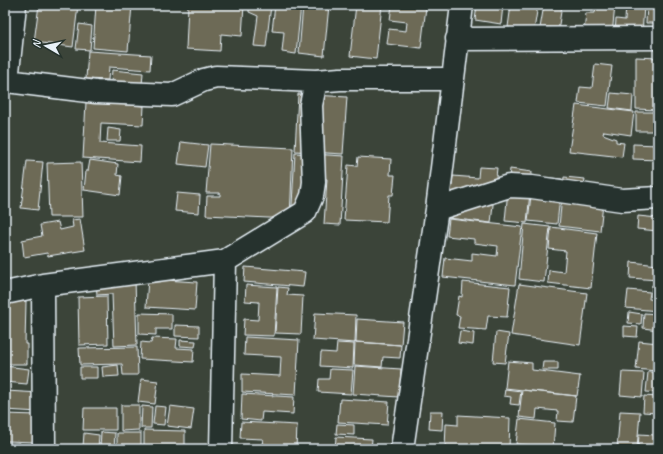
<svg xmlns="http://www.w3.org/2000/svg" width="663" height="454" font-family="Caveat,sans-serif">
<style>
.building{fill:#6d6a56;stroke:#e8f1f8}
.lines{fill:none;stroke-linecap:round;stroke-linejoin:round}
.minor-casing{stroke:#e8f1f8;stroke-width:25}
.minor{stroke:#26332d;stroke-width:22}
</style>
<rect width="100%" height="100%" fill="#3b4439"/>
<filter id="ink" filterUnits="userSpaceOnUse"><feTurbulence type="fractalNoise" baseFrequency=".025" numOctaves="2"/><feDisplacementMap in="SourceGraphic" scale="8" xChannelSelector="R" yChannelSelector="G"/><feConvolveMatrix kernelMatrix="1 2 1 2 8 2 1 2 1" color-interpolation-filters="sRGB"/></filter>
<g filter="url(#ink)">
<path class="building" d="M39,5H78L73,47L34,42Z
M96,5H132L128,51L93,48Z
M188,5H244L242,36L221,34L220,51L186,49Z
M249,5H271L266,47L254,46L258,16L249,12Z
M275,5H301L296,54L282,52L284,32L272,31Z
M303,5H329L324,56L299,53Z
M356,5H382L376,59L350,56Z
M392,5L426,7L421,48L387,44L389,29L406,31L407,22L390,20Z
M421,5H435V7Z
M477,5H503L501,24L475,20Z
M511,5H538L534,30L508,27Z
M544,5H562L558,31L540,28Z
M595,5H615L612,35L584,32L586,13H595Z
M626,5H644L642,35L615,33L616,19L625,20Z
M647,5H658V23H646Z
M79,24L92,26L90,50L76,49Z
M88,51L151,55L150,70L109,67L108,80L86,79Z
M636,57L658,58V110L636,109Z
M595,64L612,66L607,106L578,103L580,87L592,88Z
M112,70L143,73L142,85L111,82Z
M611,93L633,95L632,111L609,108Z
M298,94L347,97L343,154L295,151Z
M86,102L144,106L143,125L101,123L100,143L141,146L140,162L83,158Z
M576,105L634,112L631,135L604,131L603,134L616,139V142L624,143L622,157L569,151Z
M636,112H658V131H636Z
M108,128L121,130L120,141H107Z
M181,142L208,145L205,167L178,164Z
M210,144L293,148L290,219L206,215L207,196H220V193H206Z
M633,144L658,145V160L633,159Z
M295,153L344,156L340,225L324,224L327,179L305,177L306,223L291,222Z
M358,157L391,159L390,175H395L393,195H389L387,222L344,220L348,165L357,166Z
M90,160L118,164L117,175L122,176L120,195L84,190L86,171H88Z
M27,161L43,162L38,210L21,208Z
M81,162L83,217H49L47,163Z
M479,167L497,168L491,223L448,218L453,176L478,178Z
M510,169L532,172L527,223L505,221Z
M541,177L562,179L557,224L528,221L531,195Z
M564,177L585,179L584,184L604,195L600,231L559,226Z
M177,193L200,195L199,213L175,211Z
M638,216L658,218V231L637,229Z
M80,219L85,250L48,256L47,253L24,257L22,240L42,236L40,225L58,222L60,230L73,227L72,220Z
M449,219L522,227L515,285L443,277L445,258L472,261V253L497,256L498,246L474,243V239L447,236Z
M524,224L550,227L544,282L519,279Z
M551,227L597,233L591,288L548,283L549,270L564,272L566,251L549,249Z
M631,262L658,265V280L630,278Z
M245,267L305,272L303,287L244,282Z
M148,279L197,282L195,310L146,307Z
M135,280L137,345L114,346L112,294L97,295L96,281Z
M463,282L510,287L507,317L488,316L486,330L458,328L460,316L456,315L459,296L462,297Z
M519,284L587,293L580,345L511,335Z
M246,285L277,287L274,336L243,335L244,319L258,320L259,302L245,301Z
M652,285H658V298L651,297Z
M278,287L288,288L287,295L303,296L301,334L275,333Z
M628,290L650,292L649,299L658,300V311L626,308Z
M107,296L108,344L79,345L78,297Z
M9,301H26L25,344H27V364H8Z
M5,305H6L7,359L5,357Z
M629,312L642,314L641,324L628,323Z
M139,313L172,314V329H156V335L139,334Z
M315,313L356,315L355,343L313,340Z
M644,313L658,314V330L643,328Z
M357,319L403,322L401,345L356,342Z
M175,325L199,326V337L175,336Z
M624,326L638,327L637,337L624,336Z
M460,331L474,333L473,345L458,343Z
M496,332L509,334L505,363L493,362Z
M245,337L299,340L296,395L242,392V374L280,376L281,357L244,355Z
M152,338L177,339L176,348L194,349L193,362L140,359L141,342L151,343Z
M180,340L196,341L195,347L180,346Z
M639,341L658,343L656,371L636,369Z
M355,342L401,345L400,358L383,357L382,367L354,365Z
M337,343L354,344L353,368L320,366L321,352L336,353Z
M137,347L138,375H123L122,364L80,365L79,348Z
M508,361L532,363V370L580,376L577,396L505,388Z
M543,362H558V370H542Z
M118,365L119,376L103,377L102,367Z
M5,366L29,369L27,384L5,382Z
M355,366L401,369L399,397L353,394Z
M80,367H97V378H80Z
M330,369L353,370L351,394L318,392L319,379H329Z
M622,372L644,373L642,397L620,395Z
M648,372H658V393L646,392Z
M141,379L158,381L155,404L138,402Z
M505,389L521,391L519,405L510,404L511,397L504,396Z
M522,390L576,396L573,422L557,421L558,411L537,409L536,419L519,417Z
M6,391L40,393L39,412L5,410Z
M242,394L294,397L293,414L262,412L261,421L241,419Z
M644,396L658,397V449H638L639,434L655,435L657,413L643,412Z
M340,399L389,402L387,425L338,422Z
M121,405H139V430L121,431Z
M142,406L152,407L151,428H141Z
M155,406L166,407L164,425L153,424Z
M170,406L194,409L191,429L167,426Z
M84,408H116V430H83Z
M430,411H443L442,430L429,429Z
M620,411L640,412L637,449H617Z
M5,414L37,415L36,442L5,441Z
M458,415L510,418L509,449H445L446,424L458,425Z
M519,419L555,423L553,448L516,444Z
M241,422L297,425L296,449H272V445L262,444L263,439L240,438Z
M337,424L354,425V435L336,434Z
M144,430L185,431V449H144Z
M101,432L115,433L114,449H100Z
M84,433L99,435L98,449L83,447Z
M117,433H141V449H117Z
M336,437L372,439L371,449H335Z
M20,443V449H6L5,444Z
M517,447L537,449H517Z"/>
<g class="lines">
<g class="minor-casing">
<path id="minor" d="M15,5L7,81L96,92L172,95L204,80L216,77L316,81L340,79H452
M457,39L658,38
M437,209L509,186L532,187L622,200L658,198
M43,285L44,449
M5,293L43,285L225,261L305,212L312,196L314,182L311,105L316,81
M221,449L225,261
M402,449L437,209L462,5"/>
</g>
<use href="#minor" class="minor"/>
</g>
</g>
<rect width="663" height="454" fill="none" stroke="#26332d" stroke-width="20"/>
<rect x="10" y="10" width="643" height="434" fill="none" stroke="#e8f1f8" stroke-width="1.5" filter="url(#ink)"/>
<g transform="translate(46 46) rotate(279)" stroke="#26332d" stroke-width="3" paint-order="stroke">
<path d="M0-3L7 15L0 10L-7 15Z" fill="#e8f1f8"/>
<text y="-6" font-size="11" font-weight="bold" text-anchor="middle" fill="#e8f1f8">N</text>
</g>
</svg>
